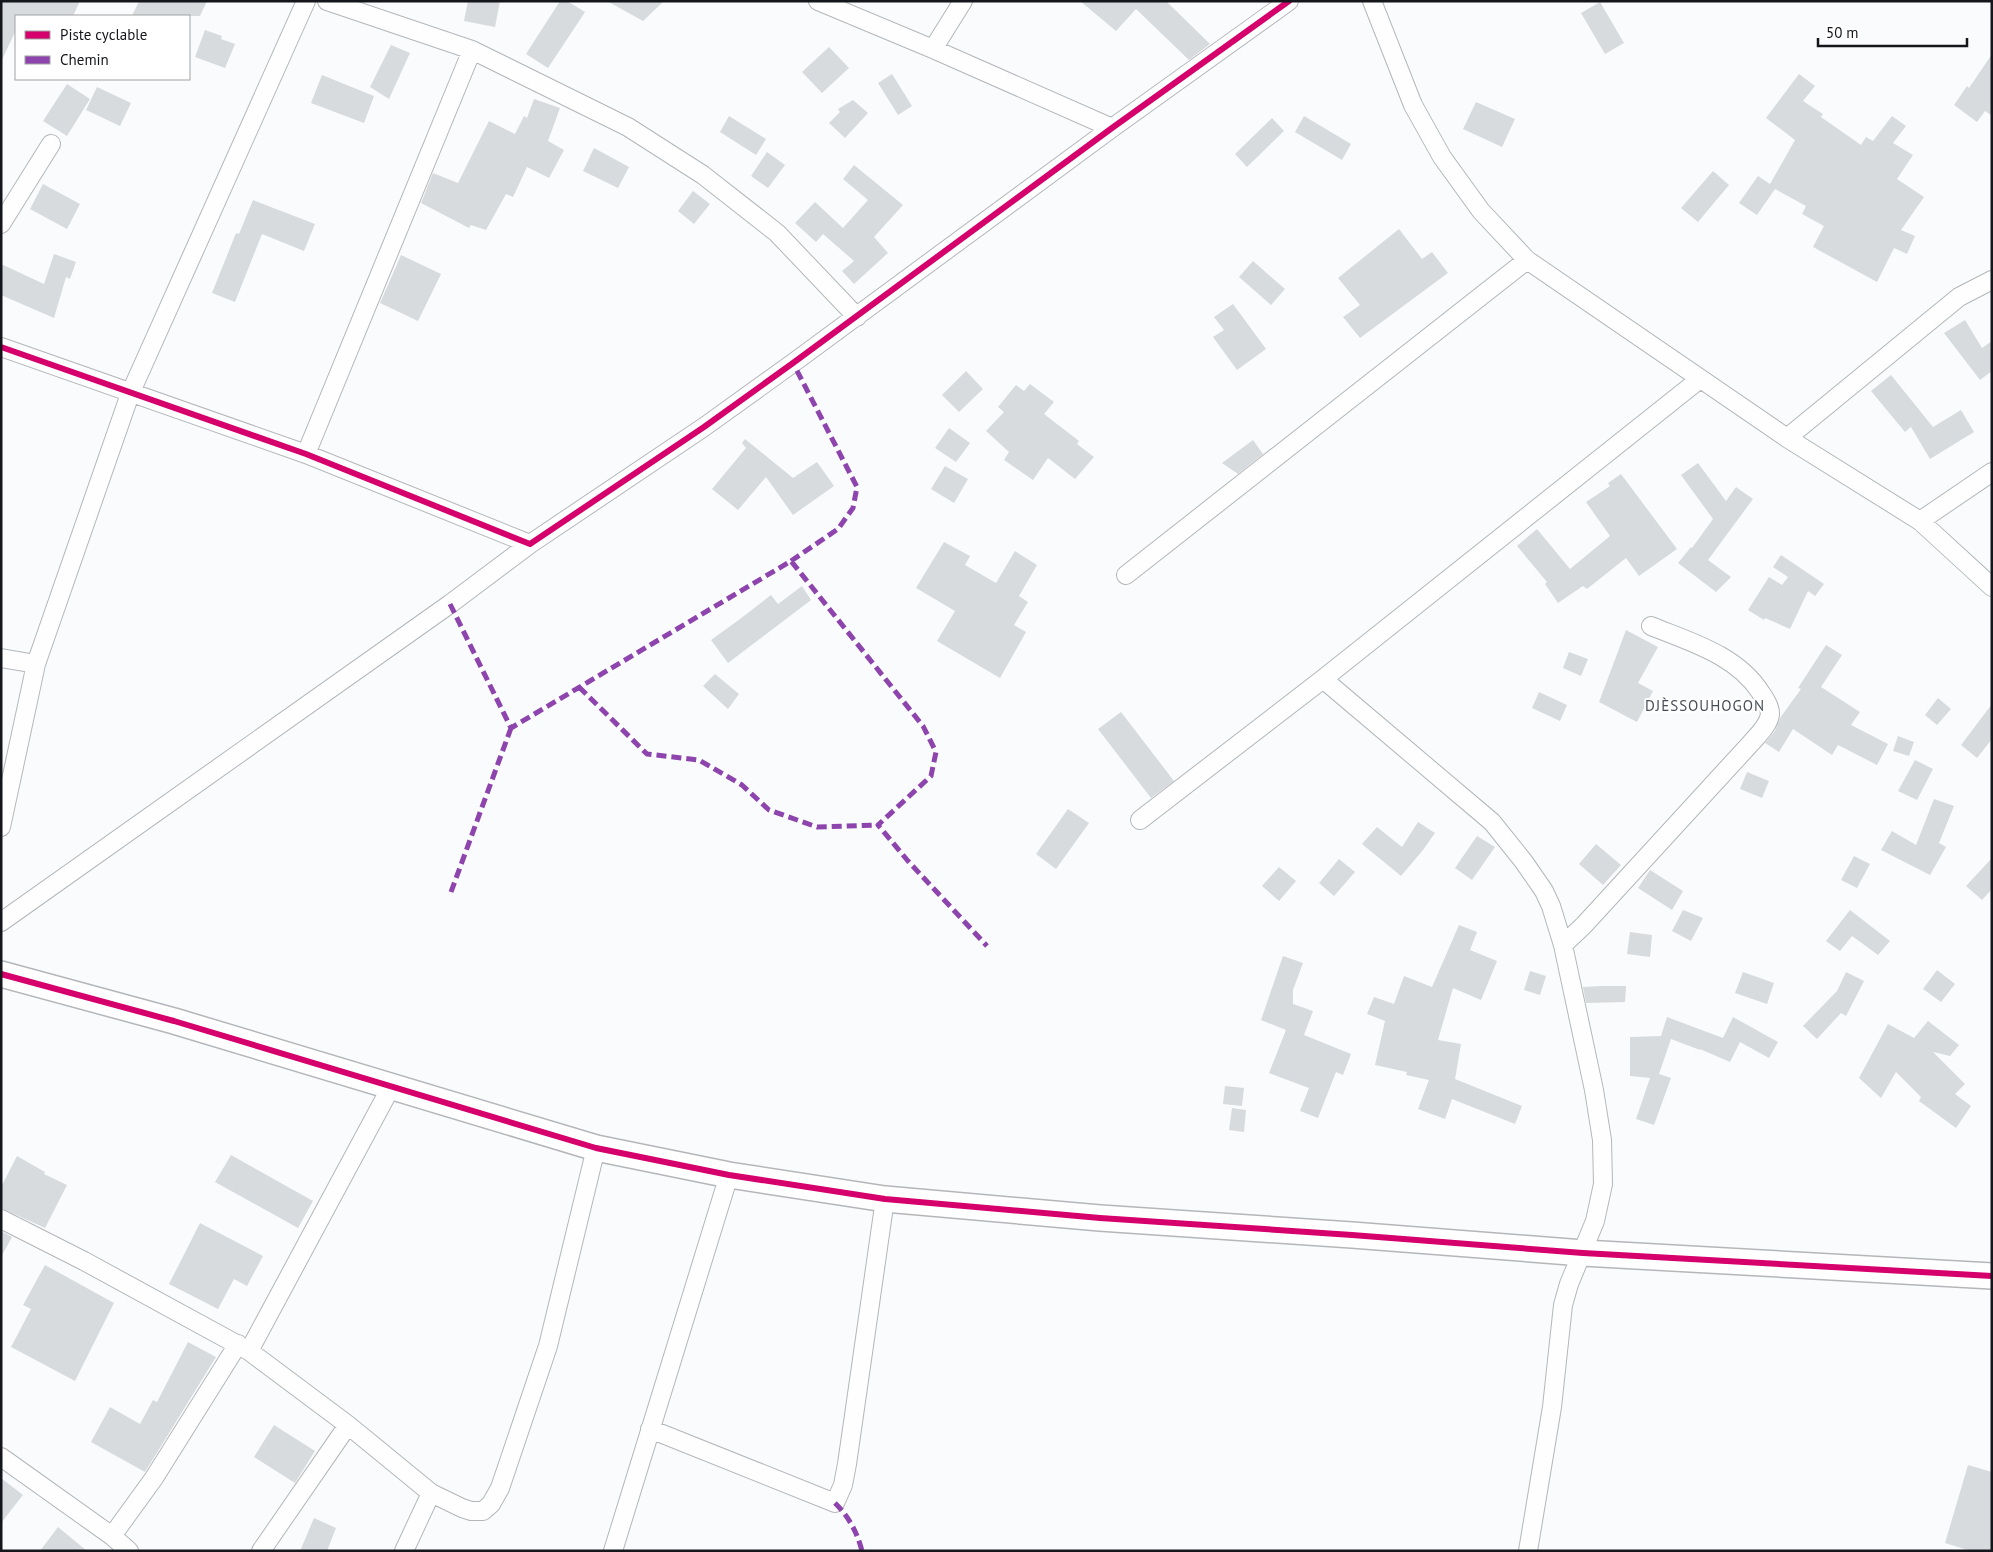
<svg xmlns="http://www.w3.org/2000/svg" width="1993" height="1552" font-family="'PT Sans',sans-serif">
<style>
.building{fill:#d7dbdd}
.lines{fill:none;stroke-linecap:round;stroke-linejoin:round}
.street-casing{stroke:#b4b6b9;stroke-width:20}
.secondary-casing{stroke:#b4b6b9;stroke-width:28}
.street{stroke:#fefeff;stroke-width:18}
.secondary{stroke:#fefeff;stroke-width:25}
.quiet{stroke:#8e44ad;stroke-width:5;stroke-dasharray:10 5;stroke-linecap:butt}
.cycleway-casing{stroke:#fff;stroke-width:9}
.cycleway{stroke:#d6006c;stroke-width:6}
.labels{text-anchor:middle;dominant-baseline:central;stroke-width:4;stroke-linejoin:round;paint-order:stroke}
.neighbourhood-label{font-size:15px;letter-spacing:1px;fill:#474c58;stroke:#fff}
</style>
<rect width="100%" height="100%" fill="#fafbfd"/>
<path class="building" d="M1,1H80L73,16H16V30L1,62Z
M139,1H207L200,16H132Z
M468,1H500L495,27L464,21Z
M560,1H567L585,12L548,68L526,54Z
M607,1H664L643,21Z
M1080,1H1166L1210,44L1189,60L1136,9L1116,31Z
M1600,2L1624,43L1605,54L1581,13Z
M205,30L222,36L221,39L235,44L225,68L195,57Z
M391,45L410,53L389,99L370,87Z
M829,47L849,68L822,93L802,72Z
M1992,54V116L1985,111L1977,122L1954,105L1967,86L1969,88Z
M892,74L912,106L898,115L878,83Z
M1799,74L1815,86L1803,101L1823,114L1821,117L1861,145L1866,137L1873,141L1892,116L1906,126L1893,143L1913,155L1897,179L1924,197L1901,230L1915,236L1907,254L1894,248L1877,282L1813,247L1824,226L1802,214L1806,206L1775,189L1757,215L1739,203L1758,176L1770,184L1795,140L1766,118Z
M322,75L374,96L364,123L311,103Z
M67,84L90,99L67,136L43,121Z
M97,87L131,103L120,126L86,110Z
M534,99L560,108L548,141L564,150L549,178L527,167L513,197L506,194L486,230L471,225L469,228L421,203L433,173L458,183L489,121L515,134L524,116L527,118Z
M853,100L868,113L845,138L829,123L840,112L838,109Z
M1476,102L1515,119L1502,147L1463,129Z
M729,116L766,139L756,155L720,132Z
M1304,116L1351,144L1342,160L1295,132Z
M1272,118L1284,131L1247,167L1235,154Z
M594,148L629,167L618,188L583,171Z
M767,152L785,165L768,188L751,176Z
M854,165L903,205L874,237L888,253L854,284L842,271L854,261L823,234L816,242L795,223L815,202L843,228L868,200L843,179Z
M1713,171L1729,185L1698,222L1681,208Z
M43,184L80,204L67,229L30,209Z
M693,191L710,204L694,224L678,211Z
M253,200L315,224L304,251L262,234L235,302L212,293L236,233L239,234Z
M1399,229L1422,259L1432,252L1448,273L1360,338L1343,317L1360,305L1338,278Z
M54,254L76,262L70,279L66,277L54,318L1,295V264L44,284Z
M401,255L441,274L418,321L380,303Z
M1253,261L1285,289L1271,305L1239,277Z
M1233,304L1266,349L1237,370L1213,337L1224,330L1214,317Z
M1965,320L1982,348L1992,341V371L1980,380L1944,333Z
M966,371L983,389L959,412L942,395Z
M1891,375L1933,427L1961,410L1974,432L1930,459L1911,427L1905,432L1871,391Z
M1030,384L1054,402L1044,414L1079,441L1077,444L1094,457L1075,479L1048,458L1033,480L1004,460L1009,452L986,431L1004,412L998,407L1016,385L1024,391Z
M949,428L970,443L956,462L935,448Z
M745,439L793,478L817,462L834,486L793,515L766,477L738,510L712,489L746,448L742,443Z
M1253,440L1263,454L1239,473L1238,474L1222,463Z
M1698,463L1726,501L1736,487L1753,499L1708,560L1731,577L1716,592L1678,563L1691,547L1692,548L1713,519L1681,475Z
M945,466L968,479L954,503L931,489Z
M1621,474L1677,549L1639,576L1626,558L1587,589L1583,586L1558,603L1545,584L1547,582L1517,546L1537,529L1570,569L1610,536L1586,502L1610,486L1608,483Z
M944,542L970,556L965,565L996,583L1015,551L1037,565L1019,596L1028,602L1014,625L1026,632L1000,678L937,641L955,611L916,588Z
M1781,555L1824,584L1815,596L1808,591L1790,629L1765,618L1764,620L1748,610L1769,577L1782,585L1788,577L1773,567Z
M802,586L811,600L728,663L711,640L740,619L771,595L778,604Z
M1626,630L1658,647L1638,683L1653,691L1637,722L1599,702Z
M1826,645L1842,655L1821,687L1860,712L1851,725L1888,744L1877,765L1838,745L1832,755L1793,729L1779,752L1765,743L1775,731L1780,718L1801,689L1798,688Z
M1569,652L1588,659L1581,676L1563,668Z
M715,674L739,694L728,709L703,686Z
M1539,692L1567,705L1560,721L1532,708Z
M1938,698L1951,709L1937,725L1925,715Z
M1992,704V739L1977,758L1961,745Z
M1121,712L1174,781L1151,798L1098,729Z
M1898,736L1914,742L1909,756L1893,751Z
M1915,760L1933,769L1917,800L1898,791Z
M1747,772L1769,781L1762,798L1740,789Z
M1934,799L1954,806L1939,843L1946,847L1930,875L1881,850L1892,831L1916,845Z
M1068,809L1089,823L1056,869L1036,854Z
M1418,822L1435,833L1423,850L1401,876L1362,844L1377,827L1402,847Z
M1477,836L1495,847L1472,880L1455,868Z
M1596,844L1621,865L1603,885L1579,864Z
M1854,856L1870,864L1857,888L1841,880Z
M1992,858V889L1982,900L1966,886Z
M1339,859L1355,872L1334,896L1319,883Z
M1279,867L1296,881L1279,901L1262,886Z
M1650,870L1683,891L1672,910L1638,888Z
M1683,910L1703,918L1691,941L1672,931Z
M1850,910L1890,941L1878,955L1852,936L1840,951L1826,941Z
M1459,925L1477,932L1470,950L1497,961L1481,1000L1453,988L1438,1040L1461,1044L1455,1079L1522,1106L1515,1124L1452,1099L1445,1119L1418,1109L1429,1080L1406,1075L1407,1072L1375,1065L1385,1021L1367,1014L1374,997L1394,1004L1404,976L1432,987Z
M1630,932L1652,935L1650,957L1627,954Z
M1283,956L1303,963L1293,990V1004L1313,1011L1304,1035L1351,1054L1343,1075L1336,1072L1318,1118L1300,1111L1309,1088L1269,1073L1286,1030L1261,1020Z
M1937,970L1955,984L1941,1002L1923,989Z
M1530,971L1546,976L1540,995L1524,990Z
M1743,972L1774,983L1767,1004L1735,993Z
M1846,972L1864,981L1846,1016L1841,1013L1817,1039L1803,1026L1837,991Z
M1602,986H1626L1625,1002L1586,1003L1583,987Z
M1667,1017L1723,1038L1733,1017L1778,1042L1769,1058L1740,1042L1730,1062L1700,1049V1050L1671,1039L1659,1074L1671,1078L1654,1125L1636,1119L1650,1078L1630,1076V1037L1663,1036H1661Z
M1928,1021L1959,1045L1950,1056L1933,1052L1965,1084L1955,1094L1971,1106L1956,1128L1919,1101L1921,1097L1896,1072L1881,1098L1859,1078L1888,1024L1914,1038Z
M1225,1086L1244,1088L1242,1106L1223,1104Z
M1232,1108L1246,1110L1244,1132L1229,1130Z
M231,1155L313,1201L298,1228L215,1182Z
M17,1156L45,1172L44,1174L67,1185L45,1228L1,1208V1187Z
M200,1223L263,1256L247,1286L234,1279L218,1309L169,1284Z
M1,1231L12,1237L1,1257Z
M45,1265L114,1303L75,1381L11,1347L31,1309L23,1305Z
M188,1342L216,1357L145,1472L91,1442L110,1407L140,1424L153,1400L157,1402Z
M274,1425L315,1451L295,1483L254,1457Z
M1968,1465L1992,1472V1551H1971L1945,1543Z
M1,1478L23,1495L1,1523Z
M314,1518L336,1528L327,1551H300Z
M58,1527L87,1551H40Z"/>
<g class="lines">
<g class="street-casing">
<path id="street" d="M818,1L933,49L1112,128
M1372,1L1413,105L1442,157L1481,211L1527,260L1787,438L1920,521L1992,587
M933,49L963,1
M472,50L628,127L703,175L777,233L857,317
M1,224L51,144
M1,347L306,454L530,544L704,427L793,363L1112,128L1289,1
M1787,438L1959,297L1992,280
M306,454L472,50L327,1
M1920,521L1992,472
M1126,575L1527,260
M1,658L36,664
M1323,679L1492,822L1524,862L1544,891L1551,906L1563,945L1594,1090L1602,1140L1603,1184L1595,1221L1569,1284L1563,1305L1552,1407L1528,1551
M1140,820L1323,679L1700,379
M1,827L36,664L130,394L306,1
M1,922L450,604L530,544
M1563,945L1584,925L1751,743C1758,735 1769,725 1770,714C1770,706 1765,699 1761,693C1737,655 1690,642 1651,626
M1,1219L84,1261L249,1351L348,1425L431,1493L462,1508L471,1511H483L491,1504L500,1488L548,1346L596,1148
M249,1351L391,1087
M650,1429L835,1503L843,1485L847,1464L885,1199
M1,1457L112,1536
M129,1551L112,1536L154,1478L238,1344
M261,1551L348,1425
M404,1551L431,1493
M613,1551L729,1175"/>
</g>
<g class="secondary-casing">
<path id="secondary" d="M1,974L174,1021L596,1148L729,1175L885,1199L1100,1218L1352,1235L1583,1253L1992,1276"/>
</g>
<use href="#street" class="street"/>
<use href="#secondary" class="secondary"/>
<path class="quiet" d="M791,561L838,529L853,508L857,487L793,363
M450,604L511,728L791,561L923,726L936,752L931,776L878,825L908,861L987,946
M579,687L647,754L699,760L742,785L769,810L817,827L878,825
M451,892L511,728
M835,1503C849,1517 857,1532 862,1551"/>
<g class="cycleway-casing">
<path id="cycleway" d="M1,347L306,454L530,544L704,427L793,363L1112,128L1289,1
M1,974L174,1021L596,1148L729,1175L885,1199L1100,1218L1352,1235L1583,1253L1992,1276"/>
</g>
<use href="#cycleway" class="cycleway"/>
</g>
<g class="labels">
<g class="neighbourhood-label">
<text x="1705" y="705">DJÈSSOUHOGON</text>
</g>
</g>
<rect width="1993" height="1552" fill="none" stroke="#14161b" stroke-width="5"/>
<rect x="15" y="15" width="175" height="65" fill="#ffffff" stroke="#a1a2a4"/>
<rect x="25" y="31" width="25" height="8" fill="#d6006c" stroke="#a1a2a4"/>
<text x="60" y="40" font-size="15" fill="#14161b">Piste cyclable</text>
<rect x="25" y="56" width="25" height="8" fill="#8e44ad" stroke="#a1a2a4"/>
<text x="60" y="65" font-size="15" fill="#14161b">Chemin</text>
<path d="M1818 38v8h149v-8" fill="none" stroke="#14161b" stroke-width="2.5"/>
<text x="1826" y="38" font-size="15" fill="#14161b" stroke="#ffffff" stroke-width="4" paint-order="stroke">50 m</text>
</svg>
